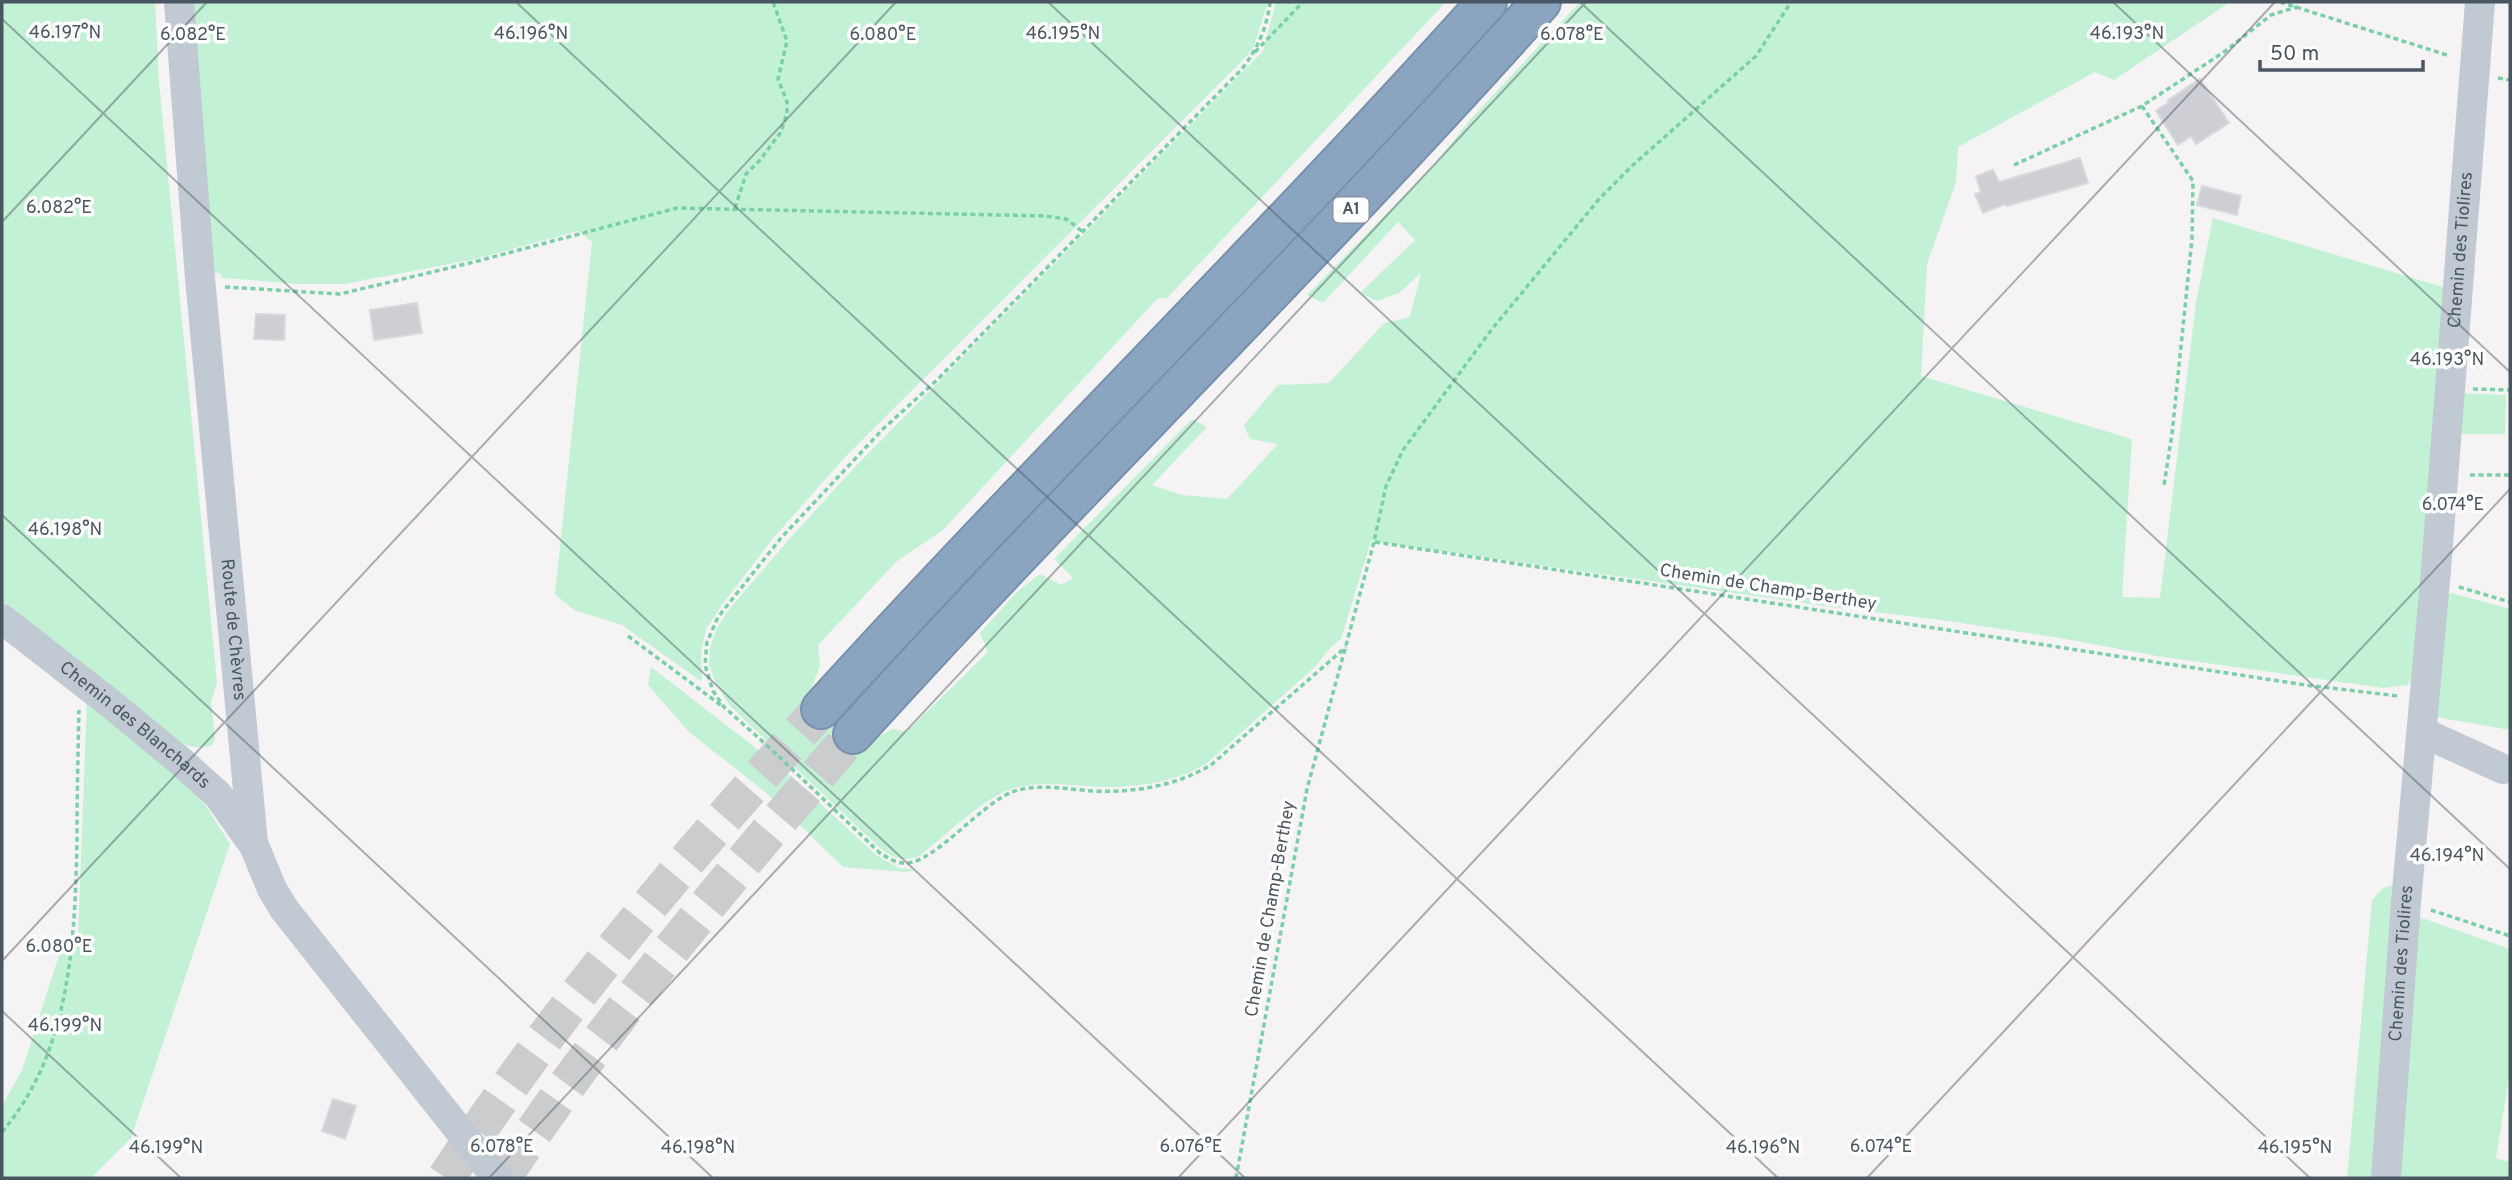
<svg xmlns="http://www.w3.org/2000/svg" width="2512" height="1180" font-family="Overpass,sans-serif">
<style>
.green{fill:#c3f1d5}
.building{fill:#cdcfd5;stroke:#d7d9de;stroke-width:2}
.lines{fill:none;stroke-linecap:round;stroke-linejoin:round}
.highway-tunnel{stroke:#caccce;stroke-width:38;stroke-dasharray:38 19;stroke-linecap:butt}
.highway-casing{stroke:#7690ad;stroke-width:42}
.path{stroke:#7ad0a6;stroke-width:3.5;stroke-dasharray:5 3.5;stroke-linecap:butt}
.minor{stroke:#c1cad2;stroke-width:30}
.highway{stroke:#8ba5c1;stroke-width:38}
.ticks{fill:none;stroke:#4a5661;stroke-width:2;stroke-opacity:0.45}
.labels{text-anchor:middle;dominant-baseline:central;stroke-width:7;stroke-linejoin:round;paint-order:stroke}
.shield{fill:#fff;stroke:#808990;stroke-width:2}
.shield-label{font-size:16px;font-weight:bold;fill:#4a5661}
.street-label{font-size:18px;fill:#4a5661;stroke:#fff}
.ticks-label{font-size:18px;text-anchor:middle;fill:#4a5661;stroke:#fff;stroke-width:7;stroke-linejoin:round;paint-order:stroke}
</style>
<rect width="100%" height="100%" fill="#f5f3f3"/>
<path class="green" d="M2,2H155L159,82L217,683L211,702L215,738L212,745C198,751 186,745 173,740L2,606Z
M189,2H1268L1254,46L1247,56L846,456L775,536L724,602L706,629L701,653L702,682L622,625L574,610L555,594L592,242L578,231L471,260L344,284H299L223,278L219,273H208Z
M1276,2H1446L1167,298H1158L943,530L897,561L818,645L820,666L810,692V701L838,708L845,713V721L861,738L878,737L893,729L906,732L988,652L980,633L1019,590L1040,574L1061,585L1073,578L1054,559L1192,419L1207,427L1152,485L1182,495L1227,499L1278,444L1250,439L1244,425L1278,385L1329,383L1384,323L1410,317L1421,273L1399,293L1377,301L1360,293L1415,240L1398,222L1323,303L1307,295L1435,164L1470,120L1580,2H2230L2114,80L2095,72L1958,147L1956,182L1927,264L1921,376L2132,439L2122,597L2160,598L2196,302L2213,218L2446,288L2416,678L2407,685L2383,688L2157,656L2060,638L1941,620L1832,607L1371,541L1341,639L1331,647L1314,668L1206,764C1177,781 1142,787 1108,787C1075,787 1043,779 1011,789C985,797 943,837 920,856C904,862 895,859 881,849L729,705L715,682L709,664L710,648L716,630L727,612L784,545L854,468L1263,51Z
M2459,393L2506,395L2505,434H2454Z
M2451,593L2510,609V730L2430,716L2443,597Z
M651,667L783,769L876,855L899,868L916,870L906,872L843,867L769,795L689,732L648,685Z
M87,699L158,755L206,806L230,844L131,1138L91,1178H2V1106L22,1070L63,943L78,938Z
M2398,882L2397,909L2510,949V1072L2496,1158L2510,1162V1178H2347L2372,900L2382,889Z"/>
<path class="building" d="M2200,79L2229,123L2196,144L2191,136L2178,145L2156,111L2169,102L2168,100Z
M2080,158L2088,183L2007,206L2005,204L1983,213L1975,194L1981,192L1976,176L1993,170L1999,182Z
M2202,186L2241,196L2237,215L2197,205Z
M417,303L422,333L374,340L370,310Z
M256,314L285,315L284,340L254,339Z
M333,1099L356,1106L345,1139L322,1131Z"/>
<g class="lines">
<path class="highway-tunnel" d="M446,1178C557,1010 685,858 821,709
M502,1178C607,1021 729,877 853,734"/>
<g class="highway-casing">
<path id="highway" d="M821,709C1039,469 1271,243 1487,2
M853,734C1078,486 1318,252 1541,2"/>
</g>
<path class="path" d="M1270,2C1267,28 1257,50 1241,70L936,381L883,429L781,538L718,617L707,642L705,665L713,691L724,707L771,749L881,854C889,858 897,864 906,863C934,863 980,805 1012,792C1037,783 1066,789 1092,791C1133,793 1176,786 1211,765L1346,647
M2280,2L2450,56
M1255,52L1303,2
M2498,78L2510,80
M2142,106L2193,181L2192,239L2172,434L2164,485
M2014,165L2142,106L2224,52L2271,15L2297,7
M735,208L746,174L760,160L781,132L787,113V102L778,79L787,41L773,2
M225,287L340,294L474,262L677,208L1046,216L1066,219L1082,231
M2473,389L2510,390
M2470,475H2510
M1375,542L2305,685L2398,696
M2459,587L2510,602
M628,636L722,706
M2431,910L2510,936
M2,1132C71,1051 75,940 77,838C77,795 78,752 79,710
M1236,1178L1307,789L1374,542L1386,486L1403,450L1492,329L1600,198L1633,165L1756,56L1791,2"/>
<g class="minor">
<path id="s1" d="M179,2L200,278L253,843L272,889L284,909L497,1178"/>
<path id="s2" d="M2,619L111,704L179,760L218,795L250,840"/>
<path d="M2422,732L2503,769"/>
<path id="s3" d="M2386,1178L2406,902L2436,570L2480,2"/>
</g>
<use href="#highway" class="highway"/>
</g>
<path class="ticks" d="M516,2L1778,1178M1048,2L2310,1178M1580,2L2510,869M2113,2L2510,372M2,19L1245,1178M2,222L207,2M2,515L713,1178M2,961L896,2M2,1011L181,1178M489,1178L1586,2M1178,1178L2275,2M1867,1178L2510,489"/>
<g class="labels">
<rect class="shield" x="1333.5" y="197.5" width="35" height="25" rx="5"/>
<g class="shield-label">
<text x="1351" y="210">A1</text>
</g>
<g class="street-label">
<text stroke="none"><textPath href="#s3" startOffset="931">Chemin des Tiolires</textPath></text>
<text transform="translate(1768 588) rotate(9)">Chemin de Champ-Berthey</text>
<text stroke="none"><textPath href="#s1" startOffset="630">Route de Chèvres</textPath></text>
<text stroke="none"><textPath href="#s2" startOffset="170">Chemin des Blanchards</textPath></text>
<text transform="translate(1271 909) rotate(-80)">Chemin de Champ-Berthey</text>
<text stroke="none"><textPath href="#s3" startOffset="215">Chemin des Tiolires</textPath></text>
</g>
</g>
<g class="ticks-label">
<text x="65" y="38">46.197°N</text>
<text x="531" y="39">46.196°N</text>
<text x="1063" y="39">46.195°N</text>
<text x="2127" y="39">46.193°N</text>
<text x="193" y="40">6.082°E</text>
<text x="883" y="40">6.080°E</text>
<text x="1572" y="40">6.078°E</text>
<text x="59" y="213">6.082°E</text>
<text x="2447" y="365">46.193°N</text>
<text x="2453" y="510">6.074°E</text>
<text x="65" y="535">46.198°N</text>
<text x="2447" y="861">46.194°N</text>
<text x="59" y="952">6.080°E</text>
<text x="65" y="1031">46.199°N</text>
<text x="502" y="1152">6.078°E</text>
<text x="1191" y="1152">6.076°E</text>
<text x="1881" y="1152">6.074°E</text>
<text x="166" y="1153">46.199°N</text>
<text x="698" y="1153">46.198°N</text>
<text x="1763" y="1153">46.196°N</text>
<text x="2295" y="1153">46.195°N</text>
</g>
<rect width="2512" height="1180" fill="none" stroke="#4a5661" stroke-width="7"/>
<path d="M2260 60v10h163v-10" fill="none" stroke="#4a5661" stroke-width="3.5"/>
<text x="2270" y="60" font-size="21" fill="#4a5661" stroke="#ffffff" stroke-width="5" paint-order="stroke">50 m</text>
</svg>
